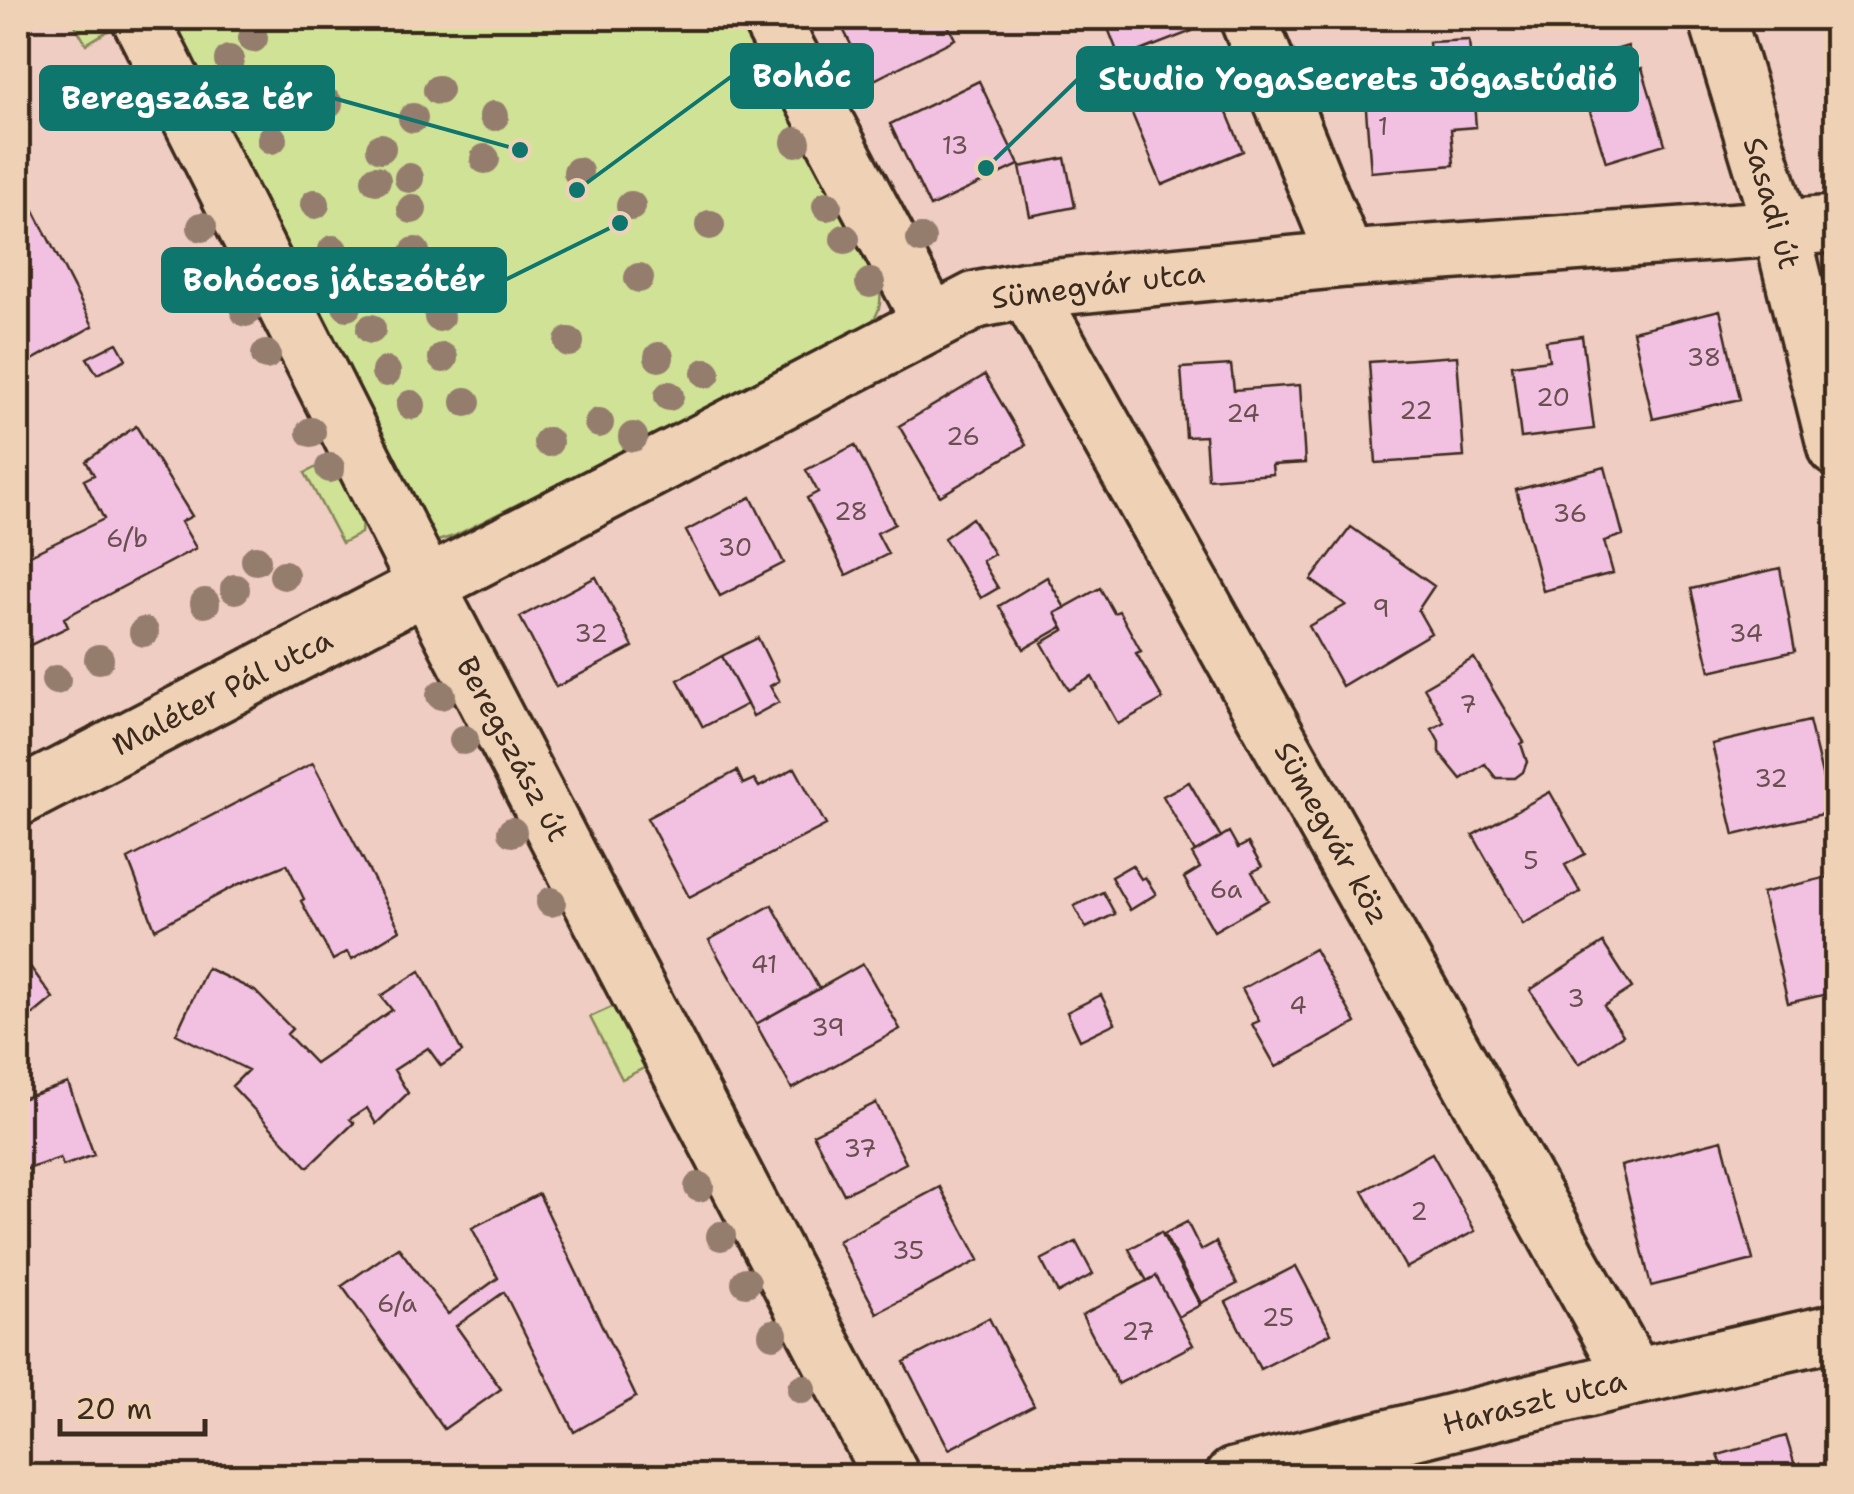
<svg xmlns="http://www.w3.org/2000/svg" width="1854" height="1494" font-family="'Shantell Sans',sans-serif">
<style>
.green{fill:#cfe296;stroke:#85865a;stroke-width:2.5}
.building{fill:#f2c1e2;stroke:#3b2a1e;stroke-width:2.5}
.lines{fill:none;stroke-linecap:round;stroke-linejoin:round}
.street-casing{stroke:#3b2a1e;stroke-width:62}
.secondary-casing{stroke:#3b2a1e;stroke-width:62}
.street{stroke:#efd2b5;stroke-width:55}
.secondary{stroke:#efd2b5;stroke-width:55}
.tree{fill:#957d6e}
.labels{text-anchor:middle;dominant-baseline:central;stroke-width:10;stroke-linejoin:round;paint-order:stroke}
.number-label{font-size:25px;fill:#69504f}
.street-label{font-size:30px;fill:#3b2a1e;stroke:#efd2b5}
.leader{fill:none;stroke:#0f766e;stroke-width:4}
.callout-dot{fill:#0f766e;stroke:#efd2b5;stroke-width:4}
.callout{fill:#0f766e;stroke:#0f766e;stroke-width:4}
.callout-label{font-size:32px;text-anchor:middle;font-weight:bold;fill:#fff}
</style>
<rect width="100%" height="100%" fill="#f0cdc2"/>
<filter id="ink" filterUnits="userSpaceOnUse"><feTurbulence type="fractalNoise" baseFrequency=".01" numOctaves="2"/><feDisplacementMap in="SourceGraphic" scale="20" xChannelSelector="R" yChannelSelector="G"/><feConvolveMatrix kernelMatrix="1 2 1 2 8 2 1 2 1" color-interpolation-filters="sRGB"/></filter>
<g filter="url(#ink)">
<path class="green" d="M71,18H111L116,26L86,44Z
M161,18H746L880,291C883,315 870,327 850,337L454,536L434,542Z
M336,457C347,481 365,506 361,533L342,543L305,473Z
M612,1007H622L650,1065L622,1079L590,1017Z"/>
<path class="building" d="M842,18H944L955,39L870,82L838,19Z
M1104,18H1187L1192,31L1120,59Z
M1469,40L1476,127L1451,129L1454,165L1371,172L1364,85L1432,80L1429,42Z
M1628,46L1635,70L1582,86L1574,62Z
M1642,68L1665,144L1606,162L1582,86Z
M1209,70L1243,151L1162,185L1128,104Z
M979,81L1019,165L930,207L890,124Z
M1065,158L1075,207L1030,216L1020,167Z
M18,179L93,326L18,368Z
M1720,310L1740,399L1653,419L1633,331Z
M1582,336L1594,429L1521,438L1512,365L1549,360L1546,341Z
M117,343L126,359L97,374L87,358Z
M1457,356L1464,457L1376,463L1369,362Z
M1231,365L1234,390L1300,385L1305,463L1272,465L1273,474L1208,479L1205,436L1186,437L1181,368Z
M985,375L1026,445L940,496L899,426Z
M18,385L27,390L18,408Z
M136,426L192,516L181,522L196,548L64,618L68,627L18,651V561L104,519L84,480L94,475L86,461Z
M855,445L895,524L877,533L888,554L846,575L807,498L818,492L806,470Z
M1605,467L1623,535L1604,541L1613,573L1543,591L1516,490Z
M751,497L784,563L720,596L686,531Z
M972,518L994,554L982,561L998,588L981,598L944,538Z
M1351,527L1434,586L1418,610L1431,633L1342,686L1309,626L1346,605L1311,580Z
M1780,568L1795,651L1710,671L1691,589Z
M596,577L633,647L556,687L520,617Z
M1047,577L1065,608L1055,613L1062,627L1024,649L999,606Z
M1100,588L1114,613L1119,611L1141,651L1136,653L1163,699L1118,724L1092,677L1069,690L1042,643L1064,630L1055,613Z
M758,638L779,681L770,686L779,702L753,716L722,656Z
M722,656L747,704L703,727L678,680Z
M1474,658L1524,742L1521,744L1527,762L1523,772L1515,778H1496L1485,764L1461,779L1439,752V742L1432,729L1444,722L1424,687Z
M1809,721L1831,812L1734,835L1712,744Z
M313,763L400,930L352,959L347,952L333,960L301,901L304,899L287,864L239,884L155,929L128,859Z
M795,768L826,825L689,897L647,818L737,771L743,784L754,779L759,787Z
M1189,782L1221,837L1195,852L1163,796Z
M1550,792L1585,854L1565,865L1580,892L1523,924L1473,835Z
M1229,832L1238,848L1248,843L1262,867L1252,872L1268,900L1214,931L1184,878L1200,868L1192,854Z
M1132,865L1141,879L1145,877L1156,894L1130,910L1111,877Z
M1836,875V992L1788,1003L1762,893Z
M1103,892L1115,914L1086,928L1074,906Z
M772,905L819,989L756,1024L709,940Z
M1603,943L1632,988L1604,1006L1623,1035L1579,1064L1530,990Z
M1314,949L1356,1023L1276,1067L1252,1024L1259,1021L1242,989Z
M18,950L53,998L18,1027Z
M863,964L900,1029L792,1089L756,1024Z
M207,968L255,991L292,1029L287,1034L315,1063L392,1010L381,996L420,971L462,1052L441,1066L428,1048L394,1070L408,1093L376,1124L367,1108L350,1119L354,1123L308,1167L232,1086L248,1070L176,1034Z
M1101,995L1115,1023L1080,1040L1067,1012Z
M68,1083L94,1155L63,1166L60,1158L18,1172V1100Z
M876,1103L906,1163L844,1194L813,1134Z
M1722,1140L1753,1260L1651,1286L1621,1166Z
M1432,1153L1475,1231L1406,1268L1363,1191Z
M940,1187L979,1260L877,1313L838,1241Z
M539,1194L636,1397L574,1432L504,1292L456,1326L501,1389L444,1429L342,1286L398,1247L448,1314L498,1278L472,1228Z
M1187,1222L1201,1250L1216,1242L1237,1284L1201,1303L1164,1234Z
M1161,1232L1200,1305L1178,1317L1156,1276L1147,1281L1129,1249Z
M1076,1242L1093,1274L1058,1293L1041,1260Z
M1296,1266L1331,1333L1260,1369L1226,1302Z
M1156,1276L1193,1345L1118,1384L1082,1315Z
M989,1318L1034,1405L949,1449L904,1362Z
M1786,1436L1798,1476H1718L1717,1470L1723,1468L1718,1455Z
M619,1468L622,1476H595Z"/>
<g class="lines">
<g class="street-casing">
<path id="street" d="M140,18L427,586L891,1476
M770,18L931,322
M1248,18L1346,259
M1027,290L1635,1377
M18,798L976,300L1027,290L1346,259L1836,224
M1234,1476L1635,1377L1836,1332"/>
</g>
<g class="secondary-casing">
<path id="secondary" d="M1717,18L1781,228L1836,448"/>
</g>
<use href="#street" class="street"/>
<use href="#secondary" class="secondary"/>
</g>
<g class="tree">
<circle cx="253" cy="38" r="15"/>
<circle cx="229" cy="60" r="15"/>
<circle cx="124" cy="79" r="15"/>
<circle cx="438" cy="90" r="15"/>
<circle cx="328" cy="104" r="15"/>
<circle cx="494" cy="116" r="15"/>
<circle cx="413" cy="118" r="15"/>
<circle cx="272" cy="139" r="15"/>
<circle cx="796" cy="142" r="15"/>
<circle cx="381" cy="148" r="15"/>
<circle cx="485" cy="159" r="15"/>
<circle cx="578" cy="172" r="15"/>
<circle cx="409" cy="178" r="15"/>
<circle cx="376" cy="180" r="15"/>
<circle cx="315" cy="204" r="15"/>
<circle cx="631" cy="206" r="15"/>
<circle cx="827" cy="206" r="15"/>
<circle cx="412" cy="209" r="15"/>
<circle cx="710" cy="225" r="15"/>
<circle cx="202" cy="227" r="15"/>
<circle cx="845" cy="239" r="15"/>
<circle cx="921" cy="239" r="15"/>
<circle cx="333" cy="250" r="15"/>
<circle cx="415" cy="252" r="15"/>
<circle cx="639" cy="278" r="15"/>
<circle cx="870" cy="283" r="15"/>
<circle cx="347" cy="306" r="15"/>
<circle cx="246" cy="312" r="15"/>
<circle cx="439" cy="317" r="15"/>
<circle cx="371" cy="329" r="15"/>
<circle cx="569" cy="342" r="15"/>
<circle cx="266" cy="355" r="15"/>
<circle cx="659" cy="357" r="15"/>
<circle cx="443" cy="358" r="15"/>
<circle cx="386" cy="372" r="15"/>
<circle cx="706" cy="373" r="15"/>
<circle cx="669" cy="396" r="15"/>
<circle cx="466" cy="402" r="15"/>
<circle cx="411" cy="405" r="15"/>
<circle cx="599" cy="423" r="15"/>
<circle cx="311" cy="432" r="15"/>
<circle cx="633" cy="437" r="15"/>
<circle cx="548" cy="442" r="15"/>
<circle cx="330" cy="468" r="15"/>
<circle cx="256" cy="560" r="15"/>
<circle cx="284" cy="575" r="15"/>
<circle cx="235" cy="589" r="15"/>
<circle cx="205" cy="603" r="15"/>
<circle cx="144" cy="632" r="15"/>
<circle cx="99" cy="659" r="15"/>
<circle cx="56" cy="680" r="15"/>
<circle cx="441" cy="695" r="15"/>
<circle cx="464" cy="740" r="15"/>
<circle cx="512" cy="832" r="15"/>
<circle cx="551" cy="902" r="15"/>
<circle cx="699" cy="1187" r="15"/>
<circle cx="721" cy="1236" r="15"/>
<circle cx="746" cy="1282" r="15"/>
<circle cx="773" cy="1334" r="15"/>
<circle cx="802" cy="1389" r="15"/>
</g>
</g>
<g class="labels">
<g class="number-label">
<text x="1383" y="126">1</text>
<text x="955" y="145">13</text>
<text x="1704" y="357">38</text>
<text x="1553" y="397">20</text>
<text x="1416" y="410">22</text>
<text x="1243" y="413">24</text>
<text x="963" y="436">26</text>
<text x="851" y="511">28</text>
<text x="1570" y="513">36</text>
<text x="127" y="538">6/b</text>
<text x="735" y="547">30</text>
<text x="1381" y="608">9</text>
<text x="591" y="633">32</text>
<text x="1746" y="633">34</text>
<text x="1468" y="704">7</text>
<text x="1771" y="778">32</text>
<text x="1531" y="860">5</text>
<text x="1226" y="889">6a</text>
<text x="764" y="964">41</text>
<text x="1576" y="998">3</text>
<text x="1298" y="1005">4</text>
<text x="828" y="1027">39</text>
<text x="860" y="1148">37</text>
<text x="1419" y="1211">2</text>
<text x="908" y="1250">35</text>
<text x="397" y="1303">6/a</text>
<text x="1278" y="1317">25</text>
<text x="1138" y="1331">27</text>
</g>
<g class="street-label">
<text transform="translate(1772 203) rotate(74)">Sasadi út</text>
<text transform="translate(1098 285) rotate(-7)">Sümegvár utca</text>
<text transform="translate(222 692) rotate(-27)">Maléter Pál utca</text>
<text transform="translate(513 749) rotate(62)">Beregszász út</text>
<text transform="translate(1332 833) rotate(61)">Sümegvár köz</text>
<text transform="translate(1534 1402) rotate(-14)">Haraszt utca</text>
</g>
</g>
<path class="leader" d="M577 190L732 76M986 168L1078 79M520 150L333 98M620 223L505 280"/>
<g class="callout-dot">
<circle cx="577" cy="190" r="10"/>
<circle cx="986" cy="168" r="10"/>
<circle cx="520" cy="150" r="10"/>
<circle cx="620" cy="223" r="10"/>
</g>
<g class="callout">
<rect x="732" y="45" width="140" height="62" rx="10"/>
<rect x="1078" y="48" width="559" height="62" rx="10"/>
<rect x="41" y="67" width="292" height="62" rx="10"/>
<rect x="163" y="249" width="342" height="62" rx="10"/>
</g>
<g class="callout-label">
<text x="802" y="87">Bohóc</text>
<text x="1358" y="90">Studio YogaSecrets Jógastúdió</text>
<text x="187" y="109">Beregszász tér</text>
<text x="334" y="291">Bohócos játszótér</text>
</g>
<rect width="1854" height="1494" fill="none" stroke="#efd2b5" stroke-width="60"/>
<rect x="30" y="30" width="1794" height="1434" fill="none" stroke="#3b2a1e" stroke-width="4" filter="url(#ink)"/>
<path d="M60 1419v15h145v-15" fill="none" stroke="#3b2a1e" stroke-width="5"/>
<text x="75" y="1419" font-size="30" fill="#3b2a1e" stroke="#efd2b5" stroke-width="8" paint-order="stroke">20 m</text>
</svg>
